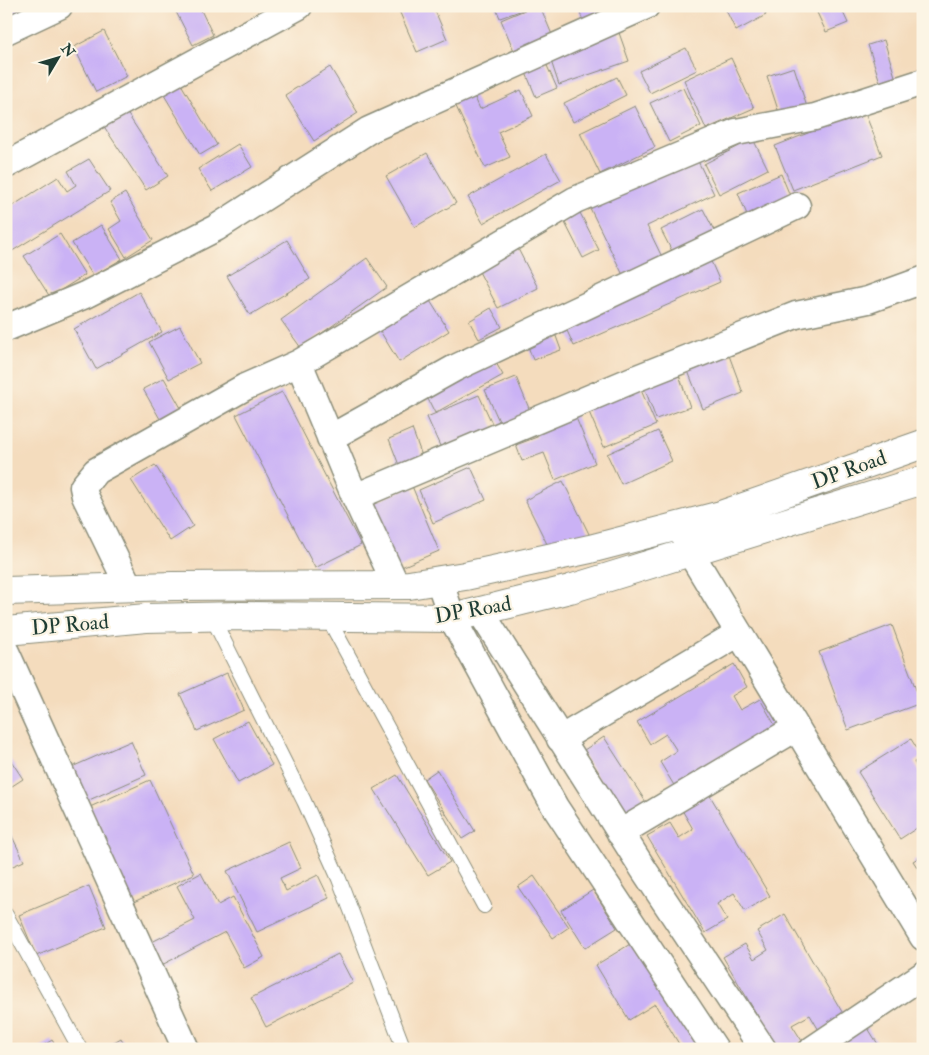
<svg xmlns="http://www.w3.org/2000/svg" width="929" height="1055" font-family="'IM FELL Double Pica',serif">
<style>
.building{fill:#cab2f5}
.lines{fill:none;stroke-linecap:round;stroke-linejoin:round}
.lane-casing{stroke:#8a8c78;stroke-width:16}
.street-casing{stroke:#8a8c78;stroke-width:29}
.secondary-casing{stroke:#8a8c78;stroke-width:30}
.lane{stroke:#fff;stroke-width:14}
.street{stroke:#fff;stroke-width:26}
.secondary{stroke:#fff;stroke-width:28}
.labels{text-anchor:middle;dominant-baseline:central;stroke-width:4.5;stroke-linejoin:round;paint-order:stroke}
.street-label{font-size:21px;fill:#1f3d34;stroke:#fcf5e5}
</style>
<rect width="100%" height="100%" fill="#fcf5e5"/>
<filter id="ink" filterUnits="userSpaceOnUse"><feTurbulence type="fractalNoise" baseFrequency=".02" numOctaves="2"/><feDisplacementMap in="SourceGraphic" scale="10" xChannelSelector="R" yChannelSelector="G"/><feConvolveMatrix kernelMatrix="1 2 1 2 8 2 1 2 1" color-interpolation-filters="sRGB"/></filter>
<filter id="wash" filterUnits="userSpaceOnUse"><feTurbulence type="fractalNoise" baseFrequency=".0096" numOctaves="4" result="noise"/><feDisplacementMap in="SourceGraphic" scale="20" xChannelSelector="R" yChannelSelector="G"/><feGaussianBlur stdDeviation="1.12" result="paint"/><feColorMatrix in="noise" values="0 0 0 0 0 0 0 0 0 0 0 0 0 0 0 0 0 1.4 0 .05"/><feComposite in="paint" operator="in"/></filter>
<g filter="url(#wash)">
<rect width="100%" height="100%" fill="#f4dcbd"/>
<g id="blocks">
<path class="building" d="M6,6H38L6,21Z
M173,6H199L213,35L193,45Z
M397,6H433L447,39L417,52Z
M495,6H531V7L500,18Z
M534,6H540L553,37L515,53L501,20Z
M577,6H625L584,23Z
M724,6H762L766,15L736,31Z
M814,6H840L848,23L826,32Z
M618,30L629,61L559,85L549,55Z
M104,31L127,76L96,92L74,47Z
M884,40L897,83L882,88L868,45Z
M686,48L697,70L650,93L639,71Z
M731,58L754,108L706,129L684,80Z
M544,59L557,88L536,97L524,68Z
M330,67L358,113L314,141L285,95Z
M794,67L807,107L780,116L767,76Z
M617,77L626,95L573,122L564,103Z
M178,79L217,145L200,155L161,90Z
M683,88L701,126L669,142L650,103Z
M521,90L533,116L498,132L510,157L485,168L453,100L472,91L480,109Z
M635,106L655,147L600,174L580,133Z
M125,110L168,176L146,190L103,125Z
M864,111L882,155L793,190L775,146Z
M753,139L768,169L719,194L704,164Z
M238,144L252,167L212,191L198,169Z
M427,153L456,203L415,227L386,176Z
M546,154L561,180L483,223L468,197Z
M695,155L714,194L647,226L662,257L623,275L589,206Z
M89,159L110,191L9,253L6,249V210L58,177L67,191L76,185L68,171Z
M781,174L791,198L748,217L738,193Z
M125,193L153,240L126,257L109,229L121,221L110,202Z
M576,205L599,250L583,258L560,213Z
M703,209L717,236L675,257L661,230Z
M101,225L122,259L93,276L72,243Z
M60,234L85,275L50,297L24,256Z
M287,240L310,279L250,315L227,276Z
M514,241L538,288L498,308L474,262Z
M367,258L387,287L301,348L281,320Z
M710,259L720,282L574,346L563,322Z
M139,292L162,332L96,369L74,329Z
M427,296L449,331L399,362L377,326Z
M491,308L502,327L479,339L469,321Z
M180,326L200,363L169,379L149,342Z
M553,328L561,350L533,360L525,338Z
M727,350L743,393L703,409L686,366Z
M492,356L503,375L435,413L425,393Z
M677,369L690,407L656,419L642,381Z
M516,377L533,418L503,430L485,390Z
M164,378L185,415L164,426L143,389Z
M638,383L656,425L604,447L586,405Z
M282,392L361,545L315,568L236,415Z
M479,395L496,432L444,455L427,417Z
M574,413L595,463L555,480L544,453L522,461L516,445L537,437L534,430Z
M412,429L425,464L402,473L389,439Z
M658,431L672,461L621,484L607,454Z
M155,465L193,526L170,541L131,480Z
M471,467L486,500L433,523L419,490Z
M563,481L590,536L552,554L525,500Z
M412,486L439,551L392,571L364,507Z
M892,625L921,703L848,730L819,652Z
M734,664L747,687L732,696L740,710L760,699L776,727L675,787L660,762L677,751L666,734L650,744L637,722Z
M227,673L244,710L197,731L180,694Z
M248,721L272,765L238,783L214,739Z
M604,737L651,810L629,825L581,752Z
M911,739L922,757L914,762L923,776V824L900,839L858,772Z
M131,741L146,775L80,804L65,770Z
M6,753L23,779L6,790Z
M437,770L475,831L462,839L424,779Z
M397,775L450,862L428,875L374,789Z
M150,780L194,874L125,906L81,811Z
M709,794L770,896L745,911L734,893L717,904L727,920L705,933L647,836L670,823L679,838L693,829L682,810Z
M9,830L24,861L6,869V831Z
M289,842L301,868L280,878L286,891L318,875L329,898L257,932L227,871Z
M923,855V876L913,861Z
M201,873L218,905L233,897L264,957L244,968L225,932L158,967L146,945L195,920L177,886Z
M534,876L569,927L553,938L518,887Z
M89,886L106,927L36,956L19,915Z
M593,890L617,928L585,948L561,910Z
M785,914L845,1017L820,1032L810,1015L792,1025L802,1041L788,1049H777L723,957L745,944L754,959L768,950L757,931Z
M640,938L704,1045L697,1049H682L655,1004L629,1020L596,965Z
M338,954L353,983L266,1027L251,998Z
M866,1025L881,1049H843L839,1042Z
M121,1038L127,1049H102Z
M52,1040L58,1049H38Z"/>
</g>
</g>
<g filter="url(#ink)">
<use href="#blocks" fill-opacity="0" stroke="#8a8c78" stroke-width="1"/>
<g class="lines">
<g class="lane-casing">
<path id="lane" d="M212,617L304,801L339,879L404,1049
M328,618L484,906
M6,915L80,1049"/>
</g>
<g class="street-casing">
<path id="street" d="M6,31L59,6
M6,165L299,6
M6,328L85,295L216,228L369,130L646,6
M299,363L355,497L396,585
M330,438L455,368L797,206
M355,497L637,378L796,315L868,300L923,280
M683,532L690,552L923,937
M439,580L452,618L555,807L715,1049
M129,587L85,496L83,487L96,471L245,387L299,363L575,200L736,132L815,117L923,82
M480,611L644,870L763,1049
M6,652L186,1049
M560,739L739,633
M620,833L796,728
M813,1049L923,975"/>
</g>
<g class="secondary-casing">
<path id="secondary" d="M6,591L173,586L409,585L465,576L590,549L721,515L923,444
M6,631L146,618L241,616L452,618L570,589L923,480"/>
</g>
<use href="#lane" class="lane"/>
<use href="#street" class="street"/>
<use href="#secondary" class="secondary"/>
</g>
</g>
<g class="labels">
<g class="street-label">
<text transform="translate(849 470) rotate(-20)">DP Road</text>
<text transform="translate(473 610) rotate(-10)">DP Road</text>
<text transform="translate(70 625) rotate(-5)">DP Road</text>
</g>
</g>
<rect width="929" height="1055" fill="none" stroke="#fcf5e5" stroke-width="25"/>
<g transform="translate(58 58) rotate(52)" stroke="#fcf5e5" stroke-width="4" paint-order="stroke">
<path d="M0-4L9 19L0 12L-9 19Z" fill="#1f3d34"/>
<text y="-8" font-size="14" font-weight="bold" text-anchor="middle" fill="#1f3d34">N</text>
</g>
</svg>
